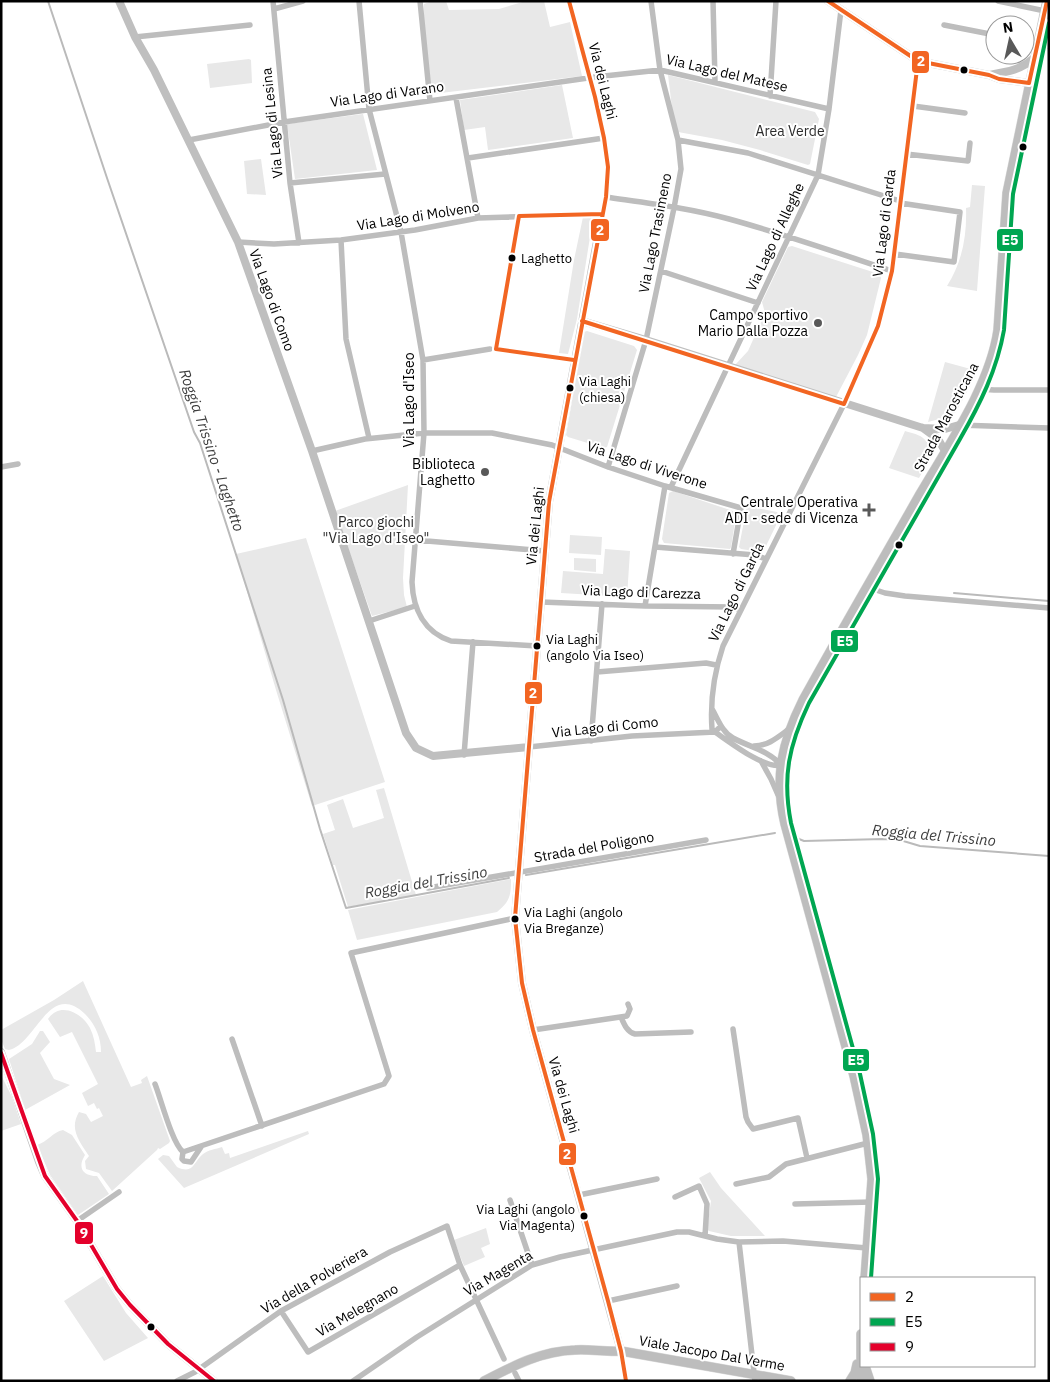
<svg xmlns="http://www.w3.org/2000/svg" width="1050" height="1382" font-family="'IBM Plex Sans',sans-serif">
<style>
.green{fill:#e8e8e8}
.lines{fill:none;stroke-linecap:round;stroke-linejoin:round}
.stream{stroke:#bababa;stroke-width:2}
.primary-casing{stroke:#dbdbdb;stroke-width:10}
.street{stroke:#bdbdbd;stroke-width:5.5}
.secondary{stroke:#bfbfbf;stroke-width:8}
.primary{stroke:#bdbdbd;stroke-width:9}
.bus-1-casing{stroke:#fff;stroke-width:8}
.bus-2-casing{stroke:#fff;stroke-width:8}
.bus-3-casing{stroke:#fff;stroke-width:8}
.bus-1{stroke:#f26522;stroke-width:4}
.bus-2{stroke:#00a651;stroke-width:4}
.bus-3{stroke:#e4002b;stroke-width:4}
.bus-dot{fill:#000;stroke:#fff;stroke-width:2}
.poi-dot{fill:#595959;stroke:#fff;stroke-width:2}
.labels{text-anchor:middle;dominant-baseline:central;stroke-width:4;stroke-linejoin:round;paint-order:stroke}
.bus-label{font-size:13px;fill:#000;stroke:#fff;text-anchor:start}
.street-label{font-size:14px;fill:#000;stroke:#fff}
.park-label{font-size:14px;fill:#2c2c2c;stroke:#fff}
.poi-label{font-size:14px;fill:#000;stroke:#fff;text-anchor:end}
.water-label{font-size:15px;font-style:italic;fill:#3d3d3d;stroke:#fff}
.line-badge{stroke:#fff;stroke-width:2}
.badge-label{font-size:14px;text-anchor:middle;font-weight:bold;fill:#fff}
</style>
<rect width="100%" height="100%" fill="#fff"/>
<path class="green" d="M433,1H446L449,10L499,9L526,1H544L550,27L570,22L582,76L432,94L423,25L424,4Z
M249,59L251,60L252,83L210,88L207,64Z
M668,75L815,112L819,119L810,164L808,165L760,150L722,140L678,132L673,116Z
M562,85L573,138L488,150L485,127L464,130L460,100Z
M363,114L377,170L295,179L287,124Z
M261,159L266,195L247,194L244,161Z
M972,185L985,186L977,291L947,286C962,262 967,237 966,208L970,207Z
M583,217L593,218L577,319L568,354L559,353L574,260Z
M792,246L879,274L881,278L867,335L858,355L836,397L735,365L748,351L765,313L762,302L788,247Z
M587,331L634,346L637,350L607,447L604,448L568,437L566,435L584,332Z
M945,362L978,371L956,412L947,417L928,422Z
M905,431C923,436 927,437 932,455L919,478L889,468Z
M408,485L403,578L404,595L407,607L372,616L335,511Z
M673,491L733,511L736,516L731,547L730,549L664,543L662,539L669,493Z
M747,506L777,512L780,517L765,548L760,552L741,549L739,547Z
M570,535L602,537L601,555L569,553Z
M306,538L385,782L312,806L276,690L236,554Z
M605,549L630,551L627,597L561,593L563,571L603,574Z
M574,558L596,559V572L574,570Z
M384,788L416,895L348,907L335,865H333L323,834L335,830L327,805L343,799L353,828L384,818L376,790Z
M511,879C511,896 510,901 497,912L357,940L348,910Z
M83,981L131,1087L142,1083L141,1080L147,1076L170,1141L169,1143L160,1149L158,1148L157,1150L112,1191L99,1173L86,1169L85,1161L89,1156C79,1141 69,1129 79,1112L86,1114L91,1122L103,1116L99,1108L97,1109L94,1103L88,1106L82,1093L98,1084L72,1032L60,1037L48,1019C60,1001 82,1013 90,1028C94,1036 95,1044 96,1052H101C101,1037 95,1024 85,1014C49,980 36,1044 9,1050L5,1049L1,1039V1030L54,1000Z
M40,1031H43L50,1042L40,1053L54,1079L70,1085L25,1110L9,1059L32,1044Z
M1,1075L12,1097L21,1124L1,1131Z
M63,1130L72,1135L85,1155C77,1168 83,1176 97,1176L109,1194L78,1215L50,1175L37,1145C47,1142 53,1132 63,1130Z
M308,1131L309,1134L184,1188L158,1159L163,1155L169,1156L177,1167C194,1175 193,1162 203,1154C208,1150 216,1149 222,1147L225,1154L229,1153L230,1158Z
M710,1172L721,1188L765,1236H731L709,1231L707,1229L711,1201L699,1178Z
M486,1228L490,1244L481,1248L485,1257L464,1266L454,1240Z
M103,1276L126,1313L148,1338L104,1361L64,1301Z"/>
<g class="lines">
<path class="stream" d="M48,1L107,178L194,432L200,443L283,700L320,829L346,908L509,878
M1046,48H1049
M954,593L1049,601
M793,830L799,839L804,841L883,839L900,840L920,846L1049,856
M526,875L775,833"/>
<g class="primary-casing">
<path id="primary" d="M865,1278L872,1179L867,1135L854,1076L785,824C774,777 782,742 803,700C841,631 881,563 920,494C948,446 990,386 998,330L1007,193L1047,1
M865,1366L870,1381
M484,1381C513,1366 541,1351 575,1350C590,1349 606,1352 621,1351L791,1381
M850,1381L855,1373L857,1364
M861,1381V1334"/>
</g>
<path class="street" d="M273,1L290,183L299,243
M359,1L369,109L401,232L423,360L424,433L412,582C413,609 424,632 451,641L537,646
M420,1L430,101
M713,1L715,81
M998,1L1045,11
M274,9L303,1
M944,25L995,35
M135,37L250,25
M1025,40L1049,45
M770,96L776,1
M456,98L478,218
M913,106L965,113
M189,140L284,122L595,77L660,70L829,109
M678,140L748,153L900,201
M906,154L968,161L970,143
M468,158L604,138
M290,183L385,174
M606,197C647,203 689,208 729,219C784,234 838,253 892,271
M519,216L496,349L574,360
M341,240L346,339L369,438
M238,242L274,244L341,240L415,230L478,218L602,214L606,197L608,167L604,138L595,97L569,1
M895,254L954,262L960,212L900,203
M661,271L758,303
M423,360L490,349
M979,389L994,390H1049
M959,425L1049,428
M312,451L365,439L424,433H492L552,445L608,467L665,486L741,508L733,554
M1,467L18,464
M608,467L646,340L674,208L681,169L678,140L660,70L651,1
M671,487L818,175L829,109L841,10
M415,540L545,551
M655,547L755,555L766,559
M867,587L885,593L905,596L1049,608
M541,602L645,606L733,607L740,610
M645,606L665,486
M369,621L415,606
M597,672L706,663L716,665
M712,709C718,719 722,732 733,738C749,747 768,750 781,765
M591,741L602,604
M754,746C768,746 778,737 789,729
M529,747L632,736L715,732L721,726
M464,755L473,642
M761,761L771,779L778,795
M781,765C764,769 730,742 715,732L712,729C710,701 714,673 723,646L844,404L878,326L892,271L918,61
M428,888L706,840
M621,1017C624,1024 627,1032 635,1034L691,1032
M733,1029L746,1117L748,1122L753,1129L798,1118L807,1158
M533,1030L627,1016L630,1009L628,1004
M232,1039L262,1126
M155,1084C161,1099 172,1143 183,1152L182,1159L184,1161L191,1162L201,1147
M183,1152L384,1084L389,1076L351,953L515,918
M736,1184L769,1177L786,1164L868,1143
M579,1195L657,1179
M675,1197L699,1186L707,1204L705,1236
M510,1200L532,1265
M795,1204L871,1202
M77,1221L119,1192
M739,1242L755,1381
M608,1301L677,1286
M281,1311L308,1352L460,1265
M621,1351L626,1381
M515,1373L519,1381
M177,1381L195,1372L281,1311L390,1252L447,1226L460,1265L504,1359
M353,1381L417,1337L532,1265L560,1257L677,1232H689L717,1239L739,1242L783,1241L867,1248"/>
<path class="secondary" d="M119,1L135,37L154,70L238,242L312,451L406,733L416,748L433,756L529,747
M828,1L918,61L989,75L999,79L1029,83
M989,75C1007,72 1021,70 1034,58
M602,214L549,502L515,918L522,983L533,1030L621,1351
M582,321L646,340L923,428L945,429L959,425
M923,428L938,439L945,451
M1,1052L39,1162L45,1176L77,1221L117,1289L130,1305L168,1344L214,1381"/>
<use href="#primary" class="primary"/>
<g class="bus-1-casing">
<path id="bus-1" d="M569,1L595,97L604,138L608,167L606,197L549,502L515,918L522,983L533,1030L608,1301L621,1351L626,1381
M828,1L918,61L989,75L999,79L1029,83
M1029,83L1047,1
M519,216L496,349L574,360
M519,216L602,214
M582,321L844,404L878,326L892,271L918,61"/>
</g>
<g class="bus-2-casing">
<path id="bus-2" d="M871,1278L878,1179L873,1134L860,1074L791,823C782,777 789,745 809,703L960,439C980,404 997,370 1004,330L1013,194L1049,23"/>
</g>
<g class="bus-3-casing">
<path id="bus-3" d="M1,1053L45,1176L77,1221L117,1289L130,1305L168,1344L214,1381"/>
</g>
<use href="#bus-1" class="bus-1"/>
<use href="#bus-2" class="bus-2"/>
<use href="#bus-3" class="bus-3"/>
</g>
<g class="bus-dot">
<circle cx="964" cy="70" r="4.5"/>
<circle cx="1023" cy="147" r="4.5"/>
<circle cx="512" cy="258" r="4.5"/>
<circle cx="570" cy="388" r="4.5"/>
<circle cx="899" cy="545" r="4.5"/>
<circle cx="537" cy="646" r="4.5"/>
<circle cx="515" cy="919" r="4.5"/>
<circle cx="584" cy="1216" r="4.5"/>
<circle cx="151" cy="1327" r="4.5"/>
</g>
<g class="poi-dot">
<circle cx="818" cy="323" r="5"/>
<circle cx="485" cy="472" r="5"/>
<path d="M866.5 502.5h5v5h5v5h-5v5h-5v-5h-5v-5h5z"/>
</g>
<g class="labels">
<g class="bus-label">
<text x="521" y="258">Laghetto</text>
<text x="579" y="381">Via Laghi<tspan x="579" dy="16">(chiesa)</tspan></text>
<text x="546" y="639">Via Laghi<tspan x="546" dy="16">(angolo Via Iseo)</tspan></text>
<text x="524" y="912">Via Laghi (angolo<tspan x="524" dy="16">Via Breganze)</tspan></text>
<text x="575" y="1209" text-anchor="end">Via Laghi (angolo<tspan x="575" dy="16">Via Magenta)</tspan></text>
</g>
<g class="street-label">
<text transform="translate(727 73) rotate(13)">Via Lago del Matese</text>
<text transform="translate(603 81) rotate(76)">Via dei Laghi</text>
<text transform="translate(387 94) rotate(-8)">Via Lago di Varano</text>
<text transform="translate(272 123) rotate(-96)">Via Lago di Lesina</text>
<text transform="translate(418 216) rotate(-9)">Via Lago di Molveno</text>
<text transform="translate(884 223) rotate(-83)">Via Lago di Garda</text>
<text transform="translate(655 233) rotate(-79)">Via Lago Trasimeno</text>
<text transform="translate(775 237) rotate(-65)">Via Lago di Alleghe</text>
<text transform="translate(272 300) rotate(70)">Via Lago di Como</text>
<text transform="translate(409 400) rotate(-90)">Via Lago d'Iseo</text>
<text transform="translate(946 417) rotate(-62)">Strada Marosticana</text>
<text transform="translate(647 465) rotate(18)">Via Lago di Viverone</text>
<text transform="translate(535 526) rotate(-84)">Via dei Laghi</text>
<text transform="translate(641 592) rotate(2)">Via Lago di Carezza</text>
<text transform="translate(736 592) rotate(-64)">Via Lago di Garda</text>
<text transform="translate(605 727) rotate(-6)">Via Lago di Como</text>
<text transform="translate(594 847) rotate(-10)">Strada del Poligono</text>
<text transform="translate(564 1095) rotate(74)">Via dei Laghi</text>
<text transform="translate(498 1273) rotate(-30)">Via Magenta</text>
<text transform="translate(314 1280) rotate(-30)">Via della Polveriera</text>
<text transform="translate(357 1310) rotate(-30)">Via Melegnano</text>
<text transform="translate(712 1353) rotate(10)">Viale Jacopo Dal Verme</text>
</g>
<g class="park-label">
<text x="790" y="131">Area Verde</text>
<text x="376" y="522">Parco giochi<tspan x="376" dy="16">"Via Lago d'Iseo"</tspan></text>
</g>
<g class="poi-label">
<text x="808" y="315">Campo sportivo<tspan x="808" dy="16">Mario Dalla Pozza</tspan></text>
<text x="475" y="464">Biblioteca<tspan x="475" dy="16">Laghetto</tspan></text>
<text x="858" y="502">Centrale Operativa<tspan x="858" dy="16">ADI - sede di Vicenza</tspan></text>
</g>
<g class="water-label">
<text transform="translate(212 450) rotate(71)">Roggia Trissino - Laghetto</text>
<text transform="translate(934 835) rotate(5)">Roggia del Trissino</text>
<text transform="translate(426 882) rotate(-10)">Roggia del Trissino</text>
</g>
</g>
<g class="line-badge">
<rect x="911" y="50" width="19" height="24" rx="5" fill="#f26522"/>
<rect x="590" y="218" width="20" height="24" rx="5" fill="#f26522"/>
<rect x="996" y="228" width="28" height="24" rx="5" fill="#00a651"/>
<rect x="830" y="629" width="29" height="24" rx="5" fill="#00a651"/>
<rect x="524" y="681" width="19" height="24" rx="5" fill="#f26522"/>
<rect x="842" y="1048" width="28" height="24" rx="5" fill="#00a651"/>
<rect x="558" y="1142" width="19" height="24" rx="5" fill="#f26522"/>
<rect x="74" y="1221" width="20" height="24" rx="5" fill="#e4002b"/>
</g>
<g class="badge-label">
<text x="921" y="66">2</text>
<text x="600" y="235">2</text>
<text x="1010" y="245">E5</text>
<text x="845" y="646">E5</text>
<text x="533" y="698">2</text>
<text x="856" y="1065">E5</text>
<text x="567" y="1159">2</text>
<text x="84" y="1238">9</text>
</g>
<rect width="1050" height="1382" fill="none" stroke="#000000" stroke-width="5"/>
<rect x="860" y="1277" width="175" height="90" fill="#ffffff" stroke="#999999"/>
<rect x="870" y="1293" width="25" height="8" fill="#f26522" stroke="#999999"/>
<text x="905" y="1302" font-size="15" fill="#000000">2</text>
<rect x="870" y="1318" width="25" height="8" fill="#00a651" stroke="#999999"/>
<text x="905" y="1327" font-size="15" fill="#000000">E5</text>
<rect x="870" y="1343" width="25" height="8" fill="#e4002b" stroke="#999999"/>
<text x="905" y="1352" font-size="15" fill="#000000">9</text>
<g transform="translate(1010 40) rotate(351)"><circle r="24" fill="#ffffff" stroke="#999999"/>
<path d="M0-4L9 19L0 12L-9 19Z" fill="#595959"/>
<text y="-8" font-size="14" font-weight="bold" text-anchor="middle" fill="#000000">N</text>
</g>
</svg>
